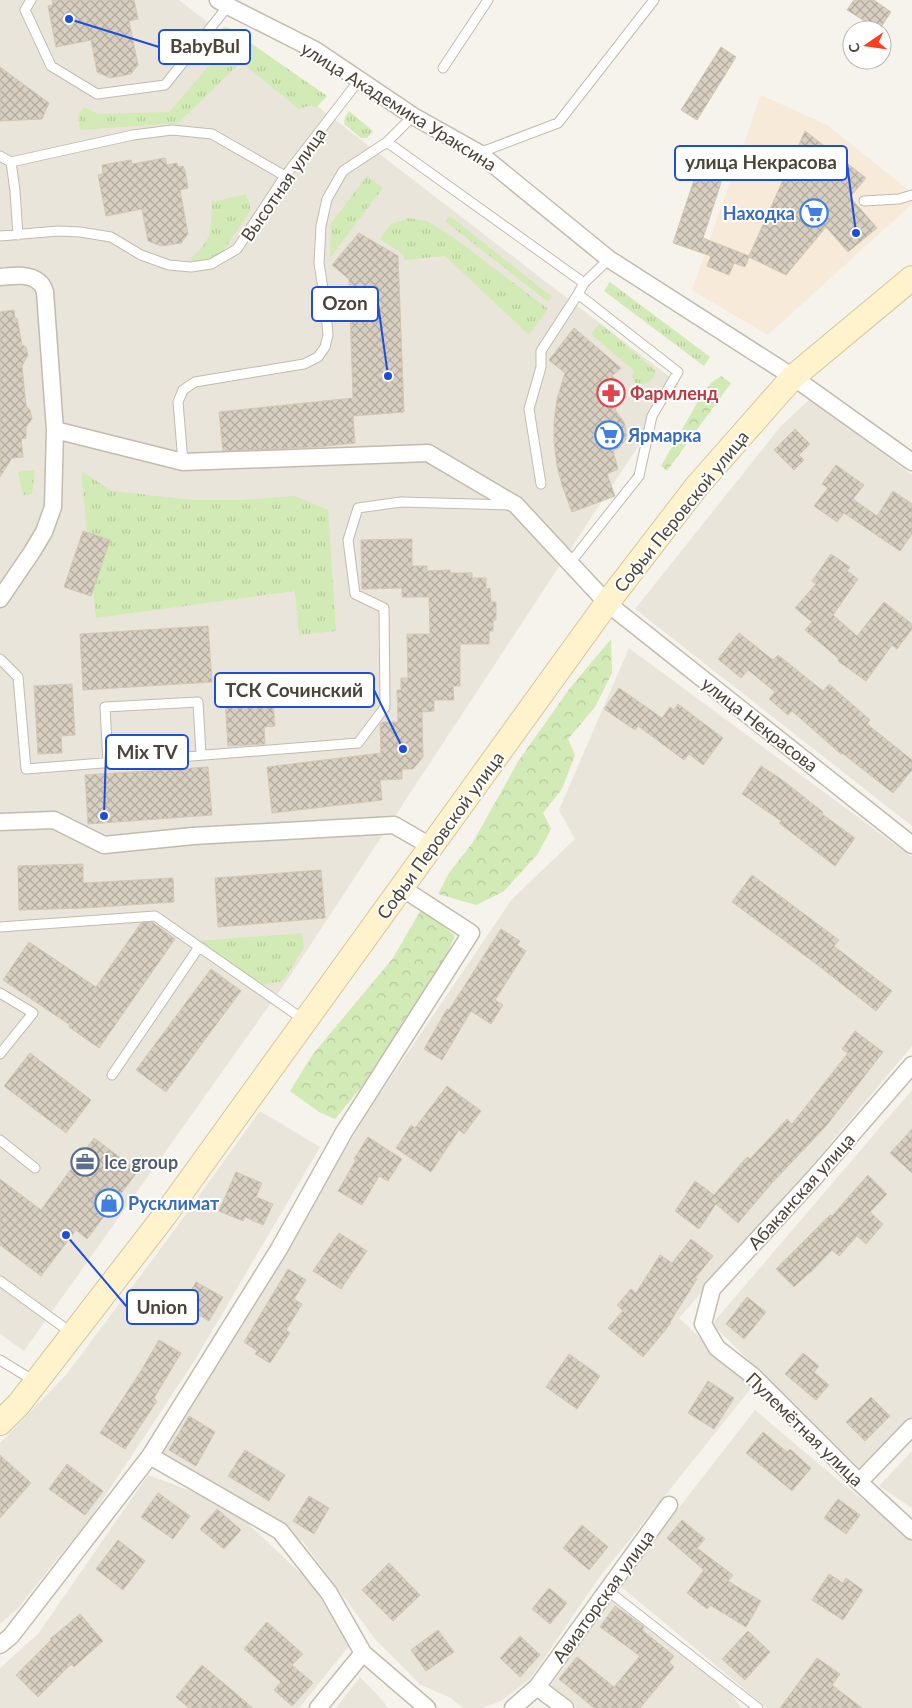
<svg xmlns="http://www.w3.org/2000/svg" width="912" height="1708" font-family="Lato,sans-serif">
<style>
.residential{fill:#eae5da}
.commercial{fill:#f7ead8}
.grass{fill:url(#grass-tufts)}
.forest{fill:url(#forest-crowns)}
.building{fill:url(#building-cross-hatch);stroke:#d3c7b4}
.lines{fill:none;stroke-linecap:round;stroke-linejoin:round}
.service-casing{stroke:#c2bbae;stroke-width:11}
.minor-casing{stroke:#c2bbae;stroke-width:19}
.secondary-casing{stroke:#d6c79b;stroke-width:26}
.service{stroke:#fff;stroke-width:9}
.minor{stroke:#fff;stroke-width:16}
.secondary{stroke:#fff3cd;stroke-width:24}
.labels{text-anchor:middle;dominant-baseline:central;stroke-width:4;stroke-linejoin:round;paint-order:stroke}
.street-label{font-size:18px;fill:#4b4439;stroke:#fff}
.shop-label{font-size:18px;font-weight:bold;fill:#366cbe;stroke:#fff;text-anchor:start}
.health-label{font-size:18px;font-weight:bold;fill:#be3a42;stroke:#fff;text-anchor:start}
.service-label{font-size:18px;font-weight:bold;fill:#4e5e75;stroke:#fff;text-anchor:start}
.leader{fill:none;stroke:#1d4ed8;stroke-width:2}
.callout-dot{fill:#1d4ed8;stroke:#fff;stroke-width:2}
.callout{fill:#fff;stroke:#1d4ed8;stroke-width:2}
.callout-label{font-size:19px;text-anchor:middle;font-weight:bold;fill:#4b4439}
</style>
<defs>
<pattern id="grass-tufts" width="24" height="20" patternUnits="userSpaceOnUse" patternTransform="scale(1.25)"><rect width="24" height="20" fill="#d2eab5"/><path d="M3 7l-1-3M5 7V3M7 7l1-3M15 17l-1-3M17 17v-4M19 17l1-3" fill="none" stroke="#b6ca9c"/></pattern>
<pattern id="forest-crowns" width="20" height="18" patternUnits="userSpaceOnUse" patternTransform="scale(1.25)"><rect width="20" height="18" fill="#d2eab5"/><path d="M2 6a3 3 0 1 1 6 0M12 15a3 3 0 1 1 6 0" fill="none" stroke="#b6ca9c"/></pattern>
<pattern id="building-cross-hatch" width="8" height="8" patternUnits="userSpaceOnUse" patternTransform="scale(1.25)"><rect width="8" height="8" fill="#d8cfc1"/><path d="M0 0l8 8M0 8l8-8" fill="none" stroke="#b1aa9e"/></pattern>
</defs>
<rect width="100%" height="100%" fill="#f6f3ec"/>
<path class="residential" d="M0,0H179L679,384L288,979L24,1351L0,1334Z
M810,399L912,475V826L635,609L781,426Z
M629,648L912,857V1046L792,1189L679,1318L752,1387L598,1579L530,1679L501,1701L482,1708H463L451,1698L421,1685L375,1639L303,1542L255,1507L158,1453L373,1104L512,899L575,839L559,810Z
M912,1090V1417L862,1471L712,1324Z
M260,1111L320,1147L195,1360L91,1517L18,1608L0,1624V1443L66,1375L170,1236Z
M755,1410L844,1485L912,1537V1708H767L619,1585Z
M912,1451V1508L879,1486Z
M148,1475L228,1505L311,1583L349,1646L299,1708H0V1668L38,1634Z
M611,1597L730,1692L741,1708H577L550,1687Z
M360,1677L383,1701L388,1708H336Z"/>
<path class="commercial" d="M761,95L827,125L912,193V204L768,335L692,290Z"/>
<path class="grass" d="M224,27L229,28L327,96L316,108L311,105L299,109L241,62L178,123L80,130L78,116L84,107L98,114L169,112L228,44L217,35Z
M349,111L373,131L367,138H361L344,124L345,117Z
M367,176L383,188L330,258L331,223Z
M246,194L251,210L221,254L207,262L193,263L191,258C214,238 210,231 212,202Z
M450,216L552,297L548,302L445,221Z
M409,218L427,221L450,235L548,309L529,335L445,256L405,260L403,254L380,239L391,224Z
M610,282L710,357L704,366L604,291Z
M600,323L656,371C653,383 646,385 635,383L632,377L634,371L591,334Z
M35,470L32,494L23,495L18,472Z
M81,471L112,491L194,500H240L295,496L328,510L336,631L299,635L295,591L96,618Z
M302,933L304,948L283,981L262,985L198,941Z"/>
<path class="forest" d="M721,376L731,383L667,471L661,466L700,398L711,383Z
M611,639L612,673L595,707L568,739L575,755L562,789L543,813L551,829L537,855L503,892L476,905L438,894L449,873L473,842L519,760L570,688Z
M422,908L455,936L445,959L372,1074L335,1119L319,1112L290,1091L313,1054L393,958Z"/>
<path class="building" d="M52,0H134L138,19L129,21L138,65L131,74L110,78L97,72L91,40L56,47L48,6L53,5Z
M854,0H874L891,12L879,30L847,10Z
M721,47L736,57L697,120L681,110Z
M0,67L49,103L42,119L0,121Z
M805,131L866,178L850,197L877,228L848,252L826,227L786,275L749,257L745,267L734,263L729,275L707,266L711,256L673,243L704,150L729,158L703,238L749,256Z
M165,158L167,165L177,163L178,167L183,166L185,171L188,188L180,190L188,234L181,243L161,246L148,241L142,209L106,216L98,175L103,174L102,165L131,160L132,164Z
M359,233L398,256L404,412L353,416L355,443L316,447L223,451L219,412L353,398L349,279L332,265Z
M14,310L15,319L17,318L22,345L26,347L28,355L22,366L26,406L30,410L32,419L26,427V438L21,439L23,457L12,458L0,477V312Z
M574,328L621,368L612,376L624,387L615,410L624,422L626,430V439L620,447L613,451L618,469L607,474L615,496L572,512L562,485L557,466L554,441V422L557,399L565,373L549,360Z
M795,429L810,444L799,455L804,460L794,470L774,450Z
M836,465L864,485L853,499L877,516L893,491L912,504V534L900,551L844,513L837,522L814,506L828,488L822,484Z
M83,531L110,540L91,596L64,587Z
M412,539V566H427V571L450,570V573H472V578H486V589L490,588L491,602H496V620H493V631H489V644H460V686H453L454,700H434V711L422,712L423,757L413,769H402V779L380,780L382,800L272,813L267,767L381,753L380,724L382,722H398L397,690H401V678H408L407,634H430L429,597H402V588L362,589L361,540Z
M831,554L850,567L847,571L858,579L833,615L857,636L884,602L912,624V629L897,649L892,645L866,681L838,661L839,659L805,630L812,622L795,608L816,584L812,581Z
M208,626L212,682L83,690L80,634Z
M739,633L773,660L778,655L823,691L829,684L870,720L867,724L912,760V770L893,793L842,753L841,754L792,711L788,715L769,699L775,692L748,670L741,678L718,659Z
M262,680L263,691L272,690L275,726L264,727L265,744L228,746L224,682Z
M72,684L75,735L61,736L62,753L38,754L34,686Z
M619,688L662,718L670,707L674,710L678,704L723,738L703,765L689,754L684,760L638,726L635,730L604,709Z
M761,766L781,779L823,812L822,814L855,838L835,866L779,823L781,821L742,794Z
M208,767L212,815L88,824L85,775Z
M83,864V883L173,878L174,902L84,908L19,910L18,866Z
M321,870L325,918L218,927L215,878Z
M752,875L839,940L834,946L892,991L876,1011L819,966L732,902Z
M152,922L175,939L99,1048L69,1027L70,1025L3,980L29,942L96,987L141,923Z
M501,929L520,941L517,945L526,951L495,1000L503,1005L491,1024L471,1011L442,1060L424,1049L447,1009L449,1010Z
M211,969L241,991L166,1092L136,1070Z
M855,1031L883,1052L826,1126L771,1184L738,1223L716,1204L699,1229L675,1211L695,1181L714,1195L747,1157L750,1159L787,1119L792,1124L848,1053L842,1049Z
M30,1053L91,1100L66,1133L4,1086Z
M447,1086L481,1111L464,1134L459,1130L431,1172L396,1148L411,1125L415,1128Z
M912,1129V1173L890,1153Z
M368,1137L402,1159L388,1181L379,1176L362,1205L338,1191L356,1160L354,1159Z
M94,1138L138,1171L87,1239L76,1230L41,1276L0,1245V1179L41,1210Z
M236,1172L262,1183L256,1197L273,1204L263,1225L245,1217L243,1221L219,1211Z
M868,1175L887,1194L870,1212L883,1224L866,1244L857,1236L839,1256L832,1250L810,1273H809L794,1287L776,1269L830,1215L832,1216Z
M339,1233L367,1251L341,1289L313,1271Z
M691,1239L713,1256L695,1278L697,1279L670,1322L671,1323L643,1357L608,1328L623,1311L617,1305L631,1289L636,1293L660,1255L672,1263Z
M288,1269L306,1280L294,1299L302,1304L286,1330L290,1333L270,1363L255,1354L257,1351L244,1342Z
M196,1282L223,1297L209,1321L183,1305Z
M747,1297L766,1312L744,1339L726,1324Z
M159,1340L181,1353L154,1398L157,1401L125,1449L100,1433L141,1371Z
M803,1353L819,1366L814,1372L829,1385L816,1400L785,1374Z
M569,1354L600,1376L577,1409L546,1387Z
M708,1381L734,1398L714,1429L688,1413Z
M871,1397L890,1416L865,1441L846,1422Z
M189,1416L215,1432L196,1466L169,1450Z
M763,1432L787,1452L790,1449L811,1468L792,1491L746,1453Z
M245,1450L285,1475L269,1501L228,1476Z
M0,1455L31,1483L0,1518Z
M67,1464L103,1491L85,1515L49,1489Z
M158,1493L190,1516L173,1539L141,1517Z
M309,1496L329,1508L314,1534L293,1521Z
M838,1499L860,1515L846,1534L824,1518Z
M217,1509L241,1530L224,1549L200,1529Z
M682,1520L705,1539L697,1548L733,1575L728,1581L761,1601L746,1627L710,1605L707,1609L687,1593L704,1570L667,1538Z
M582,1525L608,1547L589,1570L563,1548Z
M118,1540L145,1561L123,1590L96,1569Z
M389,1563L420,1595L393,1621L362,1590Z
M829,1574L843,1583L846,1578L863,1590L843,1620L812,1600Z
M549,1588L567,1603L550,1624L532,1609Z
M615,1606L644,1627L642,1630L674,1656L669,1662L674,1667L640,1708H594L559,1679L577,1657L614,1687L640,1656L600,1627Z
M80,1614L103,1641L74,1667L71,1664L38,1697L16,1675L51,1640L50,1639Z
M267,1622L303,1654L292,1665L313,1683L292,1706L274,1690L281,1682L244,1649Z
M438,1630L454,1652L426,1671L411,1650Z
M748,1631L770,1652L745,1680L722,1659Z
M520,1636L540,1655L520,1677L500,1658Z
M817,1658L840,1674L832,1685L862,1708H780Z
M202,1665L253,1708H189L176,1697Z"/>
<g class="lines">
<g class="service-casing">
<path id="service" d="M31,0L25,10L51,66L97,94L165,85L228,6
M443,68L488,0
M387,142L584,283
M479,153L558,123L654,0
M0,156L11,162L15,191L18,235
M11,162L133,135L172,130L212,134L285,176
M864,201L899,199L912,195
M0,236L58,231L80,232L111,237L141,255L169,265L191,267L211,264L237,249L285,176L360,79
M183,462L178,402L183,390L195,382L304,364L318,357L325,347L328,335L325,302L319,263L321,226L327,199L343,171L387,142L413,116
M541,484L529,409L541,367V351L578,294
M570,563L639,476L652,416L678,372L578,294L584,283L609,259
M0,659L18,677L26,769L358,743L385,707L384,608L355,594L348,540L358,508L401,502L511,505
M108,763L105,707L198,702L201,755
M0,927L155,916L304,1020
M0,993L33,1013L0,1054
M112,1075L199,947
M0,1140L35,1168
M0,1281L73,1334
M0,1360L36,1382
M607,1590L758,1708"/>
</g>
<g class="minor-casing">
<path id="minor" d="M218,0L228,6L315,50L413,116L479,153L609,259L793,377L912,462
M0,277C12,276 29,273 39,282C42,284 44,289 45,292L55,430L53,507L44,532L32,552L0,599
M55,430L183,462L428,453L516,505L607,603L912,845
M0,822L54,820L104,845L193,836L394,825L432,847
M912,1065L814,1178L712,1289L703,1324L717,1348L753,1376L859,1482L912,1531
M150,1456L280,1531L329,1593L363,1653L427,1708
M859,1482L912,1427
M0,1645L11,1636L150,1456L279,1249L344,1132L471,933L402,888
M537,1687L565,1708
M318,1708L363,1653
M513,1708L537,1687L669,1505"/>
</g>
<g class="secondary-casing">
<path id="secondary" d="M0,1423L19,1404L165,1215L607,603L697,486L793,377L912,278"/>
</g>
<use href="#service" class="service"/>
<use href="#minor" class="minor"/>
<use href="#secondary" class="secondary"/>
</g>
<defs>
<g id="supermarket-ring" transform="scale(1.4375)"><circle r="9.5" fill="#fff" stroke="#3f7fe0" stroke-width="1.5"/><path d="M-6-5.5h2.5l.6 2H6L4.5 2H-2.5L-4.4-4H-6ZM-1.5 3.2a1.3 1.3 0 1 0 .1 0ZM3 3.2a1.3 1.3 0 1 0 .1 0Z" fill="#3f7fe0"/></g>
<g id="pharmacy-ring" transform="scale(1.4375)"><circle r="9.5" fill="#fff" stroke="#e0444e" stroke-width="1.5"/><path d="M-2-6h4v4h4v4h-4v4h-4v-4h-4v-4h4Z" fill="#e0444e"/></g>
<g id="office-ring" transform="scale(1.4375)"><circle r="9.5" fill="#fff" stroke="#5c6f8a" stroke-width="1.5"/><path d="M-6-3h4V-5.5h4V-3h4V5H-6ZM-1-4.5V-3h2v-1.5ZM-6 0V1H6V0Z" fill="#5c6f8a"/></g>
<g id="shop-ring" transform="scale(1.4375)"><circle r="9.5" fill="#fff" stroke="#3f7fe0" stroke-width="1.5"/><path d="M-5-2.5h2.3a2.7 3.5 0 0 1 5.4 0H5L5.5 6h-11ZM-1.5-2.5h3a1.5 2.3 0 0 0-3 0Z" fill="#3f7fe0"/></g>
</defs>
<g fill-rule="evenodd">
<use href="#supermarket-ring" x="814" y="213"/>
<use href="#pharmacy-ring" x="611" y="393"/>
<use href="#supermarket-ring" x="609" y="435"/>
<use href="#office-ring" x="85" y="1162"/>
<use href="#shop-ring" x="109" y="1203"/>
</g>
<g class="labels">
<g class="street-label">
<text transform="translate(399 106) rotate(32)">улица Академика Ураксина</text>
<text transform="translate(283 184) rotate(-55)">Высотная улица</text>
<text transform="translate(681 511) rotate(-51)">Софьи Перовской улица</text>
<text transform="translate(760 724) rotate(38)">улица Некрасова</text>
<text transform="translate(440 835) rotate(-54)">Софьи Перовской улица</text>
<text transform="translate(801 1191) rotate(-48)">Абаканская улица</text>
<text transform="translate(805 1429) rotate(44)">Пулемётная улица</text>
<text transform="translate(603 1596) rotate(-54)">Авиаторская улица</text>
</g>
<g class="shop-label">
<text x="795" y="213" text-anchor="end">Находка</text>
<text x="628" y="435">Ярмарка</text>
<text x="128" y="1203">Русклимат</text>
</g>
<g class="health-label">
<text x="630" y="393">Фармленд</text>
</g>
<g class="service-label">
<text x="104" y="1162">Ice group</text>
</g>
</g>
<path class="leader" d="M69 19L159 47M856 233L847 163M388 376L378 304M403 749L374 690M104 816L106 752M66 1235L127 1307"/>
<g class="callout-dot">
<circle cx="69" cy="19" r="5"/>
<circle cx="856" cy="233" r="5"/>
<circle cx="388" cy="376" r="5"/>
<circle cx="403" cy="749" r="5"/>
<circle cx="104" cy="816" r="5"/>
<circle cx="66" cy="1235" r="5"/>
</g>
<g class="callout">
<rect x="159" y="30" width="91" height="34" rx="5"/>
<rect x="675" y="146" width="172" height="34" rx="5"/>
<rect x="312" y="287" width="66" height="34" rx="5"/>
<rect x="215" y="673" width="159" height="34" rx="5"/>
<rect x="106" y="735" width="82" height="34" rx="5"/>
<rect x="127" y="1290" width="71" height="34" rx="5"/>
</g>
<g class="callout-label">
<text x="205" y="53">BabyBul</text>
<text x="761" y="169">улица Некрасова</text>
<text x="345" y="310">Ozon</text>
<text x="294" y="697">ТСК Сочинский</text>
<text x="147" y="759">Mix TV</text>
<text x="162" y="1314">Union</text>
</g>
<g transform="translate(867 45) rotate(257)"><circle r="24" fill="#ffffff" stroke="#b7b4b0"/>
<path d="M0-4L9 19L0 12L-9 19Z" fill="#fc3f1d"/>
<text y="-8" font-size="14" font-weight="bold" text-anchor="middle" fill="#4b4439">С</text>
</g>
</svg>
